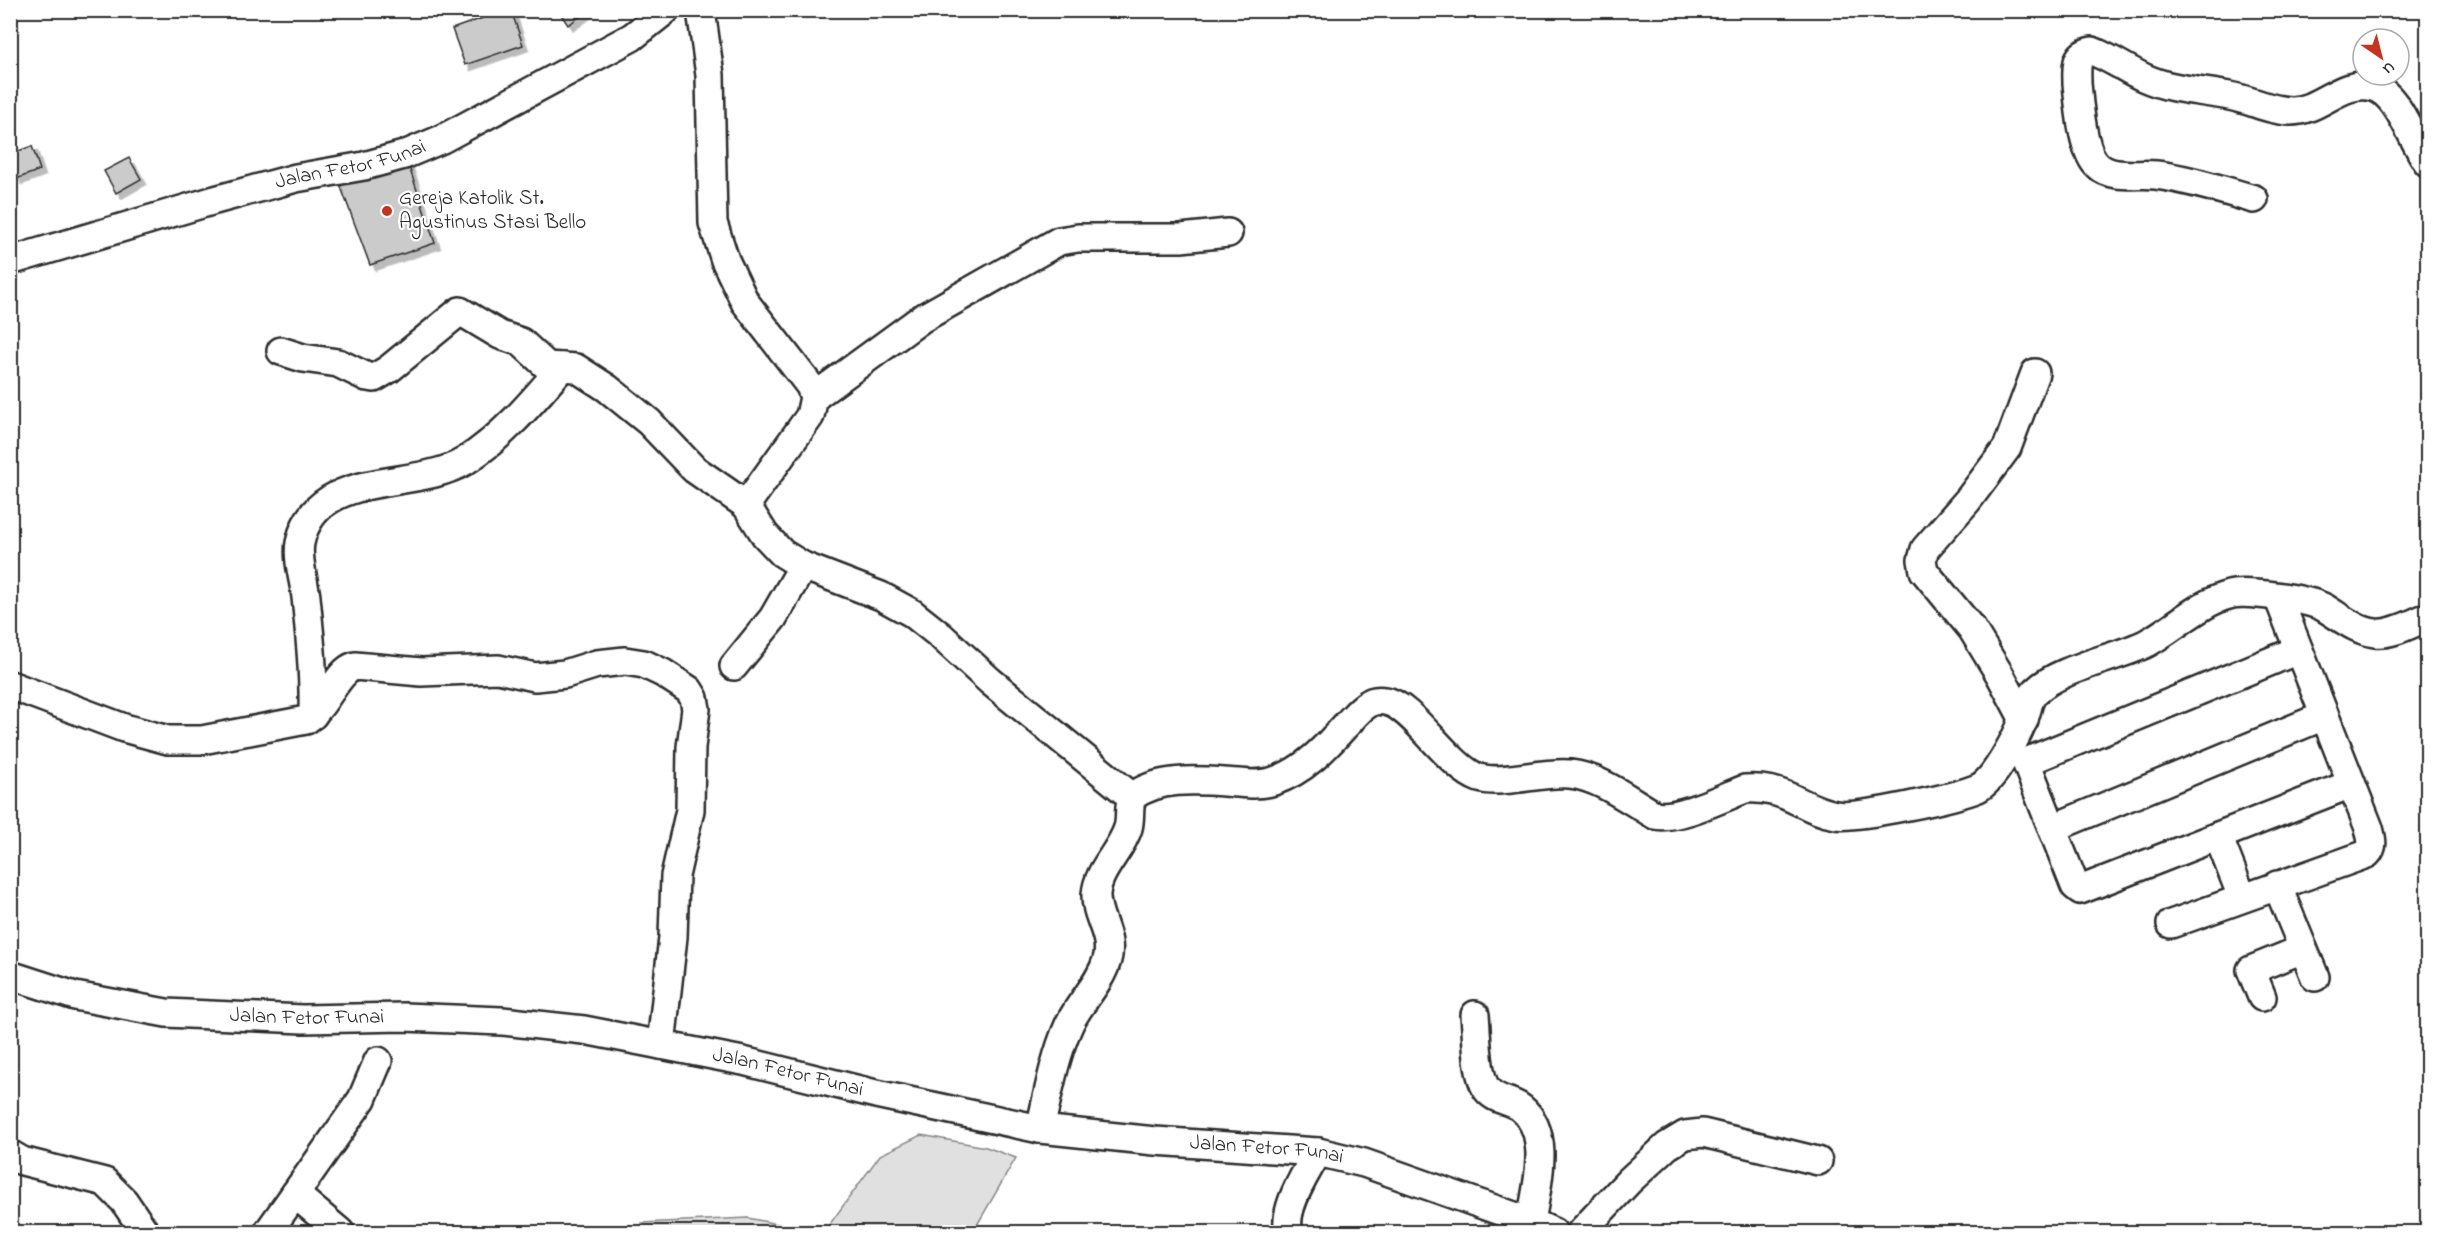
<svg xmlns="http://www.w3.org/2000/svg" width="2438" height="1243" font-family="'Indie Flower',sans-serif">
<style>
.green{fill:#e0e0e0;stroke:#868686;stroke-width:1.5}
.building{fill:#cbcbcb;stroke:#2b2b2b;stroke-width:1.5;filter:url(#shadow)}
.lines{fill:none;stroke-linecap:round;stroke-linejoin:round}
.minor-casing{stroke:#2b2b2b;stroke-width:32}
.minor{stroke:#fff;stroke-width:27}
.poi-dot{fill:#c8321e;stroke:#fff;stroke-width:2}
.labels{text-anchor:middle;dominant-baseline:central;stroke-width:4.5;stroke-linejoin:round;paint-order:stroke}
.street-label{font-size:21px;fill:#2b2b2b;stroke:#fff}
.poi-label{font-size:21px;fill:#2b2b2b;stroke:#fff;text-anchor:start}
</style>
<defs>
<filter id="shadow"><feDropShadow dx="5.5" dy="5.5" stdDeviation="0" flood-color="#0004"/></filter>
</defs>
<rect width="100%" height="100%" fill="#fff"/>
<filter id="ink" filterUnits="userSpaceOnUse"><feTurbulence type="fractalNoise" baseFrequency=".0167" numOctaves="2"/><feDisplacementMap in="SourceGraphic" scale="12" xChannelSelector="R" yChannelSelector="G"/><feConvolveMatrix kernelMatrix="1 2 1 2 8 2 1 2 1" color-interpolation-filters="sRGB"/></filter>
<g filter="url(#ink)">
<path class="green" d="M921,1135L986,1147L1016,1158L973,1232H824L880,1155Z
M748,1218L787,1226L797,1232H642V1223Z"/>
<path class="building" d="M505,10H511L523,45L465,65L452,29Z
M558,10H589L568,25Z
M32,146L40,170L16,179L10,163V154Z
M129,158L141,179L116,193L104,171Z
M407,161L435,243L370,265L338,179Z"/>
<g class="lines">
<g class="minor-casing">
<g id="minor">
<path d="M701,10L710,75L713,223L725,260L745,302L810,386L814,397L810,416L746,505"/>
<path d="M2254,199C2222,190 2189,179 2156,175C2138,173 2112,179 2098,166C2082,152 2079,104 2077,83C2077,68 2074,54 2092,51C2111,58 2127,70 2145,78C2174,91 2204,90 2234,97C2253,101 2272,111 2291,111C2320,111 2342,79 2373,87C2398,93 2413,143 2428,163"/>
<path id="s1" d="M10,261L215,200L296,178L364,166L404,155L442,139L632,37L666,10"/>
<path d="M281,351L303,358L338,363L367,377L374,378L389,369L460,311L500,335L521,342L547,366L576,368L607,388L649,422L694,469L746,505L765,535L782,553L803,566L881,596L912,613L941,636L990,681L1132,797"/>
<path d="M814,397L921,319L1059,241L1078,238H1181L1228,233"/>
<path d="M2298,650L2026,762L2075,886L2080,890L2351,784"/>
<path d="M734,666L773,618L803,566"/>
<path d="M10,685L124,728L168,740H202L306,720C327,705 337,671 355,666L421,672L498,669L535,677L565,674L597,664L625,661L644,664L663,673L689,690L694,698L696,709L691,747L690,810L675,876L673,937L661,1045"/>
<path d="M313,715C314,675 310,637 306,597C304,581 297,559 300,543C315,467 415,492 465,461C503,437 533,401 562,367"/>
<path d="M2024,720L2000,675L1972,629L1924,571L1922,560L1925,549L1968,500L2007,448L2035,373"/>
<path d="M2053,828L2324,716"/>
<path d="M2218,836L2242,897"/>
<path d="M2277,885L2315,977"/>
<path d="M2171,924L2367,854C2375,846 2371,837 2369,828L2278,597"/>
<path id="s2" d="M10,975L75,996L166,1013L303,1019L404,1017L502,1021L584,1030L743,1061L876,1094L1040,1129L1155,1141L1318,1152L1364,1163L1531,1222L1553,1232"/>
<path d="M2262,997L2251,970L2303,949"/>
<path d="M1475,1015C1477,1035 1476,1072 1486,1088C1494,1101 1509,1099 1521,1108C1553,1134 1536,1188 1531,1222"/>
<path d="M1040,1129C1048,1095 1054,1059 1068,1027C1078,1003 1099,986 1107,960C1114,936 1095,917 1096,894C1098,869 1121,851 1128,828C1131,818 1128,807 1132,797C1160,775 1205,781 1238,783C1250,784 1262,785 1274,781C1304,771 1325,748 1345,726C1352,719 1359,709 1368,704C1373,700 1379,700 1385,701C1412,704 1448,767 1479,778C1502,785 1543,771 1570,774C1600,777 1629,800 1655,815C1677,820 1722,798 1745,789C1788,786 1800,809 1836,815C1856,819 1957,797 1978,788C1994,781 2016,738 2023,721C2028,711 2027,700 2035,692C2058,668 2115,659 2147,643C2173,629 2201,602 2229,595C2245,590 2307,599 2323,607C2339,616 2356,631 2375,633C2392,635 2412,623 2428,617"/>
<path d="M10,1154L22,1161L105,1182L124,1201L145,1232"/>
<path d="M295,1194L340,1232"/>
<path d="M268,1232L362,1099L378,1061"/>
<path d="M1289,1232C1282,1210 1306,1172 1318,1152"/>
<path d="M1581,1232L1629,1181L1667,1146L1685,1135L1703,1133L1818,1161"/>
</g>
</g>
<use href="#minor" class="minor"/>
</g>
</g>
<circle class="poi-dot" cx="387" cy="211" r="6"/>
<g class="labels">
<g class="street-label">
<text stroke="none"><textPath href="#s1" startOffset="354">Jalan Fetor Funai</textPath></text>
<text stroke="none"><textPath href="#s2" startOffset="302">Jalan Fetor Funai</textPath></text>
<text stroke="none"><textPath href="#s2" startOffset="788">Jalan Fetor Funai</textPath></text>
<text stroke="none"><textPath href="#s2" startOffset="1274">Jalan Fetor Funai</textPath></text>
</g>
<g class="poi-label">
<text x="399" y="199">Gereja Katolik St.<tspan x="399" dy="24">Agustinus Stasi Bello</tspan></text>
</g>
</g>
<rect width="2438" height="1243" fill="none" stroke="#fff" stroke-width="36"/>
<rect x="18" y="18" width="2402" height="1207" fill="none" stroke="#2b2b2b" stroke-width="2" filter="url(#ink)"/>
<g transform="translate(2381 57) rotate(145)"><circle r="28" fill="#ffffff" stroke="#aaaaaa" stroke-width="1.5"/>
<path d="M0-4.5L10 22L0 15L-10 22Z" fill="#c8321e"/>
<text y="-9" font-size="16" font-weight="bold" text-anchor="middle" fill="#2b2b2b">U</text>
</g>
</svg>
